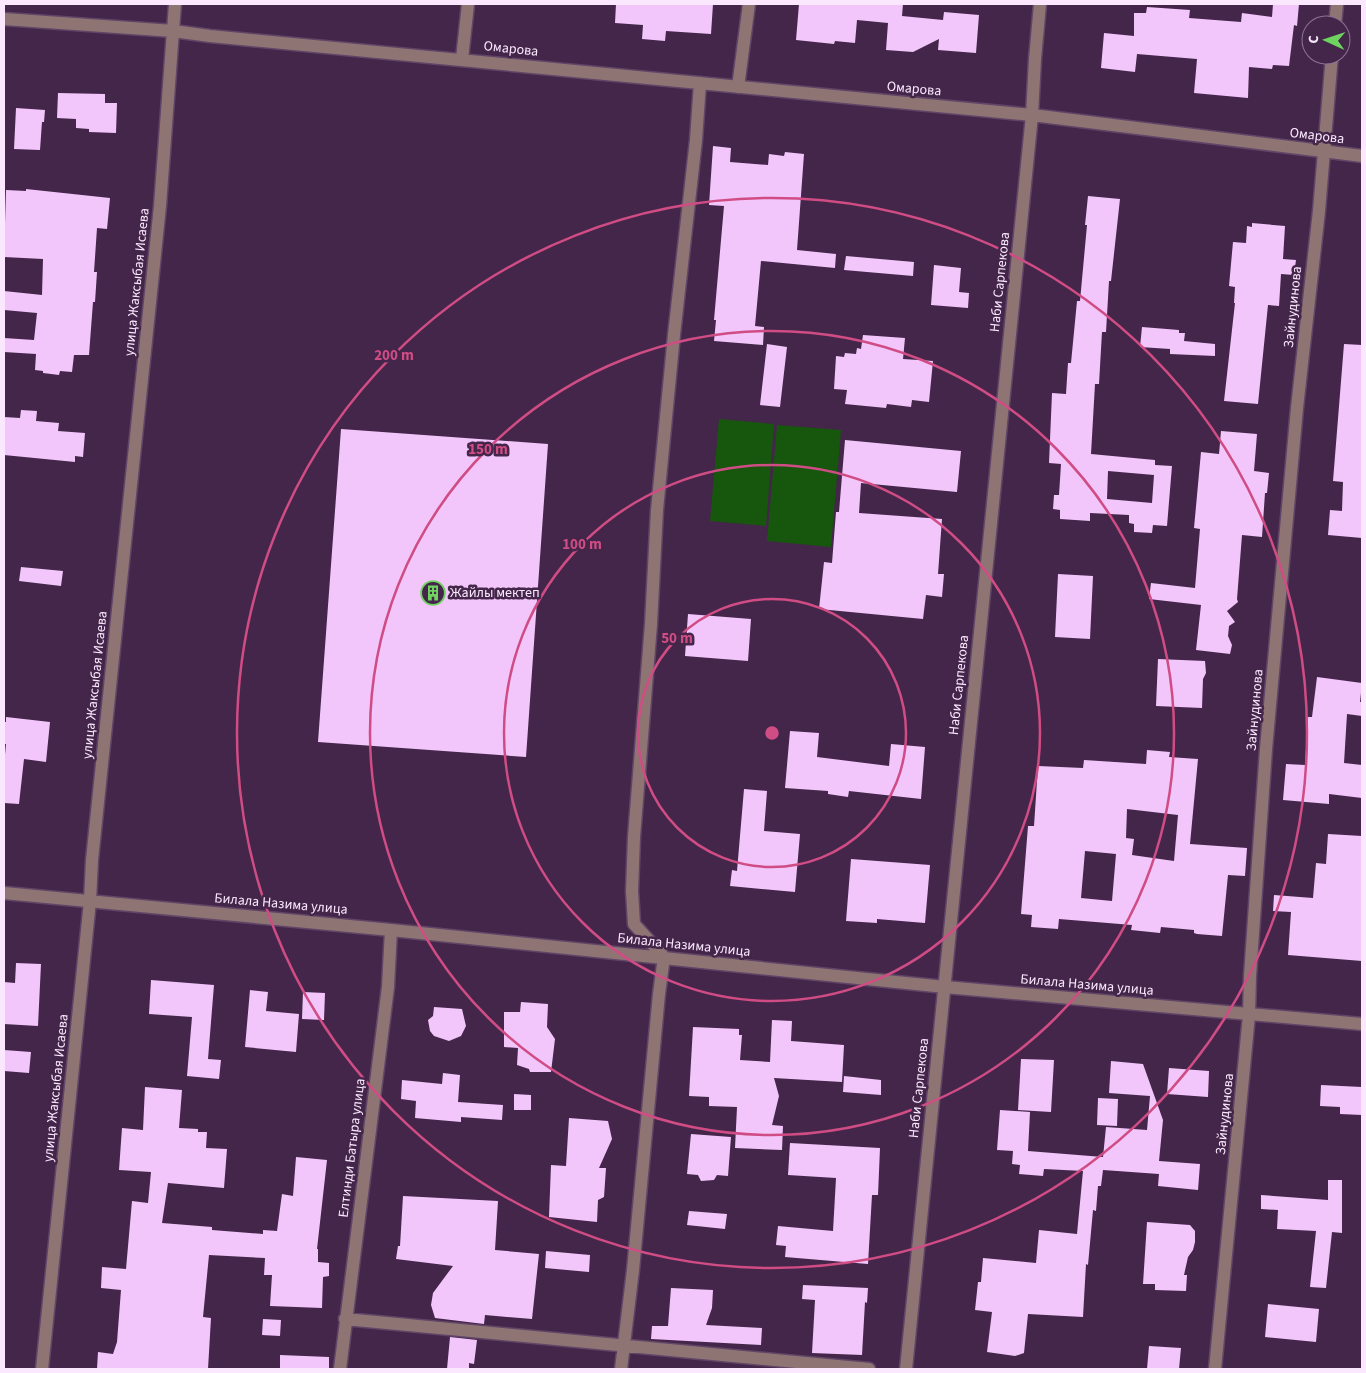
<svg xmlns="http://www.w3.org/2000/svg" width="1366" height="1373" font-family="'Source Sans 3',sans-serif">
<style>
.green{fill:#17560d}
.building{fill:#f3c6fb;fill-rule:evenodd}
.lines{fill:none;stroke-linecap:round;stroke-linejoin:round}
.minor-casing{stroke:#614567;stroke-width:15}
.minor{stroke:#8e7573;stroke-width:12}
.ring{fill:none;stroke:#d04c84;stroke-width:2.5}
.labels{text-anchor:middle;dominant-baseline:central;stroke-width:5;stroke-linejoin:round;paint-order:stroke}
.street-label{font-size:14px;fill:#fbe8fe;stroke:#44264a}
.poi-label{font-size:14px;fill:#fbe8fe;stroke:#44264a;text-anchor:start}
.centre{fill:#d04c84;stroke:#44264a;stroke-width:2.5}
.ring-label{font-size:15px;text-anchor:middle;font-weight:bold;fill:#d04c84;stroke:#44264a;stroke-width:5;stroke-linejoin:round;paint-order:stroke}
</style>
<rect width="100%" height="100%" fill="#44264a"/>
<path class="green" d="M719,419L774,424L766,526L710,521Z
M777,425L841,430L831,547L767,541Z"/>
<path class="building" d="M616,4H713L711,34L666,31L665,41L642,39L643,25L615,23Z
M799,4H903L902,16L943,20L944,12L979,15L976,53L938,50L939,39L913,52L886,50L888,23L857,20L855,43L835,41L834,44L796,40Z
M1273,4H1299L1297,26L1294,25L1289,66L1273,65L1272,69L1249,67L1248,98L1194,93L1197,59L1137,54L1135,72L1101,68L1104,33L1134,36V13H1146L1147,7L1190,10L1189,18L1241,22L1242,13L1272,17Z
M58,93L105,94V103H117L116,133L89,132V129L76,128V119L57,118Z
M16,108L45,110L44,122H42L40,150L14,149Z
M713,146L731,148L730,162L768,165L769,154L784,156L785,152L804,154L797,250L836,254L835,268L761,261L755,326L764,327L763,345L714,341L716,320H714L724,206L709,205Z
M26,189L110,198L107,229L97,228L94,272H97L95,302H93L89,355H74L72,372L60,371L59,375L43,373V371L35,370L36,354L4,352V338L34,340L37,313L4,310V291L42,295L43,259L4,257L6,190L26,191Z
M1088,196L1120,199L1111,281H1109L1106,332H1102L1099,384H1095L1091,454L1155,460V467V465L1172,466L1167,526L1153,525L1152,533L1134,532V524L1129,523V515L1090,513V521L1060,519V510L1053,509L1054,495H1059L1061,464L1049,463L1052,393L1066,394L1068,363H1071L1077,301H1080L1087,225H1085ZM1108,471L1154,475L1152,503L1107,499Z
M1252,223L1285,226L1283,259L1296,260L1294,275L1281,274L1279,306L1268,305L1258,404L1224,401L1235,303H1234L1235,287L1229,286L1233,242L1246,243L1247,226L1252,227Z
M846,256L914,262L913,276L844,270Z
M934,265L961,268L959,292L969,293L968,308L931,305Z
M1142,327L1179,330V333H1185L1184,341L1215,344V356L1170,354V349L1140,347Z
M863,335L905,338L903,359L933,361L929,402L912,400L911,407L887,404L886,408L845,404L847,390L834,389L836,356L844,357L845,353L856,354L857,348L861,349Z
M767,344L787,347L780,407L760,405Z
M1344,344L1362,345V538L1328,535L1330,510L1342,511L1343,482L1333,481Z
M21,410L37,411L36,421L59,423L58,431L85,433L83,457L75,456V462L4,455V417L20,418Z
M341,429L548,444L526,757L318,742Z
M1221,431L1257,434L1254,471L1269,473L1267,493H1265L1262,537L1242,535L1237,599L1238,602L1227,611L1235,622L1229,626L1228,636L1232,645L1230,654L1196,650L1201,605L1149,599L1151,583L1195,588L1200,529L1194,528L1201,452L1219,454Z
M845,440L961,451L957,492L861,483L859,513L942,519L938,574H944L942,597L926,595L923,619L819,609L824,562L832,563L836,512H839Z
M21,567L63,571L61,586L19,581Z
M1058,574L1093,576L1090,639L1055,637Z
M688,614L751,619L748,661L685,656Z
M1158,659L1205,661L1206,673L1203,679L1202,708L1156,706Z
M1317,677L1362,683L1360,702H1362V716L1347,714L1344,763L1362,765V798L1329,794V804L1283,800L1286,764L1305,765L1308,717H1312Z
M6,717L50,722L46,762L24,759L19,804L4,803V765L6,744H4V722H6Z
M790,731L819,733L817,757L889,766L891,744L925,747L921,799L849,791L848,797L828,794V791L785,788Z
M1147,750L1170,752L1169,757L1198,759L1190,844L1247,848L1245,876L1228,875L1222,936L1197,934L1194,933V930L1161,927L1160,933L1131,930L1132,925L1059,919L1058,929L1031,927L1032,915L1021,914L1028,826H1034L1038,766L1083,768L1084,760L1146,764ZM1127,809L1178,815L1174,861L1132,855L1134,839L1126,838ZM1085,851L1116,854L1112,901L1081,898Z
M744,789L767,791L764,831L800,834L795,892L730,886L732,870L737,871Z
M1328,834L1362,836V961L1288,955L1291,912L1273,911L1274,895L1313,898L1316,863L1326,864Z
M851,859L930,865L925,923L877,919V923L846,921Z
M16,963L41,964L38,1026L4,1024V982L15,983Z
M151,980L214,985L208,1059L221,1060L219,1079L187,1076L192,1017L149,1014Z
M250,990L268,992L266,1011L299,1014L296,1052L245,1047Z
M303,992L325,993L324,1020L302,1019Z
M521,1002L548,1004L547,1027L555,1039L551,1072H530L529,1069L517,1065L518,1048L504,1047V1012H520Z
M434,1007L462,1009L466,1026L461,1036L449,1041L434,1036L430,1031L428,1020L433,1016Z
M772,1020L792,1021L791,1041L844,1045L842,1082L774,1078L779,1096L772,1125L783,1126L782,1150L735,1148L737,1107L709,1106V1097L689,1096L693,1027L739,1029V1035H742L740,1060L770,1062Z
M4,1050L31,1052L29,1073L4,1071Z
M1021,1059L1054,1060L1051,1112L1018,1110Z
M1111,1061L1143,1064L1163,1120L1159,1161L1200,1164L1198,1190L1158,1186L1159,1174L1103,1170L1101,1186H1098L1096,1211L1093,1210L1088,1265L1086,1264L1083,1317L1028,1314L1024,1353L1015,1356L987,1352L992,1312L975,1310L978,1282H981L983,1258L1036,1263L1039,1230L1077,1234L1083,1171L1044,1169L1043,1176L1019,1174L1020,1165L1012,1164L1013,1151L997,1150L1000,1110L1030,1112L1028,1151L1103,1157L1106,1127L1147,1130L1150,1096L1109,1093Z
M1169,1068L1209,1071L1208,1097L1167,1094Z
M443,1073L460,1075L458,1102L503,1105L502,1120L461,1117V1122L415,1118L416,1101L401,1099L402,1080L442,1084Z
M844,1076L881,1080V1095L843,1092Z
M1321,1085L1362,1087V1115L1340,1114V1107L1320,1106Z
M145,1087L182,1090L179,1128L198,1129V1132H207L206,1148L227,1149L224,1188L168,1183L162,1223L212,1227V1230L263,1234V1230L277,1231L282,1194L293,1196L296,1157L327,1160L317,1249H318V1262L329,1263V1276L323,1277L322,1308L270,1306L272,1275H264L265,1258L209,1255L203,1317L211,1318L208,1369H97L98,1352L113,1354L117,1342L121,1290L101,1288L102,1267L126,1269L132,1201L148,1203L151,1172L119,1170L122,1128L143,1130Z
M514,1094L531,1095V1110H514Z
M1098,1098L1118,1099L1117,1126L1097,1125Z
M569,1118L608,1121L612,1139L599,1168H606L604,1197L598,1200L597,1222L549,1217L551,1165L566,1166Z
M691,1134L731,1137L728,1176L717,1175L714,1180L701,1181L698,1175L687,1174Z
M790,1143L880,1148L878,1195H872L868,1264L785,1257L786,1246L776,1245L778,1226L833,1231L836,1178L788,1175Z
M1328,1180H1342V1233L1332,1232L1326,1288L1310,1287L1316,1231L1277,1229L1278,1210L1261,1209V1195L1328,1200Z
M403,1196L498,1201L495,1250L539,1254L532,1319L485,1315L484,1324L435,1318L431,1305L433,1293L453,1266L396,1259L398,1246H400Z
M689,1211L727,1214L725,1229L687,1225Z
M1147,1222L1190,1225L1195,1231V1242L1193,1250L1188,1257L1184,1275H1187L1186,1291L1155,1290V1284H1143Z
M546,1251L590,1255L589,1272L545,1268Z
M803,1285L868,1288L867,1303L865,1302L862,1355L812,1353L815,1300L802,1299Z
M671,1288L713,1290L712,1308L706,1325L762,1328L761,1345L651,1339L652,1326H668Z
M1268,1304L1319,1309L1316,1342L1265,1337Z
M263,1319L281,1320L280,1336L262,1335Z
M450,1337L477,1340L474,1364L469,1363V1369H447Z
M1149,1346L1181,1348L1179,1369H1147Z
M280,1355L329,1357V1369H280Z"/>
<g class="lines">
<g class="minor-casing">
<path id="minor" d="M4,19L173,31L210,36L1032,115L1362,156
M1335,25L1337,4
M462,59L468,4
M738,87L749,4
M4,893L391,930L945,987L1362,1024
M345,1319L869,1369
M42,1369L90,901L92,860L160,206L175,4
M340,1369L388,987L391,930
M621,1369L633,1270L659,994L664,957L634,924L632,891L634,837L651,624L657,510L674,335L696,140L700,83
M906,1369L1032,115L1035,59L1040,4
M1215,1369L1249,1015L1250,976L1266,749L1297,408L1319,211L1332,55"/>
</g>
<use href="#minor" class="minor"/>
</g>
<g class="ring">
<circle cx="772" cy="733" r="134"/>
<circle cx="772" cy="733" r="268"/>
<circle cx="772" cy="733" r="402"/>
<circle cx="772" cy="733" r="535"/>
</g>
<defs>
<g id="building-ring" transform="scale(1.25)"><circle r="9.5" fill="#44264a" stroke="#6fd360" stroke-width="1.5"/><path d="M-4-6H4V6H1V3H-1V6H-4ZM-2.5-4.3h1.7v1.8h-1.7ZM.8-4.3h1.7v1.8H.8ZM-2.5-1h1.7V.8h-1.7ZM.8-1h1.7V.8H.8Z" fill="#6fd360"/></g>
</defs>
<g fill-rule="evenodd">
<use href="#building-ring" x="433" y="593"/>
</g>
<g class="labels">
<g class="street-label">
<text transform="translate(511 49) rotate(6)">Омарова</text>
<text transform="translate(914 89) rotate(5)">Омарова</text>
<text transform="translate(1317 136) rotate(7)">Омарова</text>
<text transform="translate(137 282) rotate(-84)">улица Жаксыбая Исаева</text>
<text transform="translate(1000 282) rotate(-84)">Наби Сарпекова</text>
<text transform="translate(1293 307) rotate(-84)">Зайнудинова</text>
<text transform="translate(95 685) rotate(-84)">улица Жаксыбая Исаева</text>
<text transform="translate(959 685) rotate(-84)">Наби Сарпекова</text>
<text transform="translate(1255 710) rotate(-85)">Зайнудинова</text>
<text transform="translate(281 904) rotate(5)">Билала Назима улица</text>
<text transform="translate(684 945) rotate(6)">Билала Назима улица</text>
<text transform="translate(1087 985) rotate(5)">Билала Назима улица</text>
<text transform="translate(56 1088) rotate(-84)">улица Жаксыбая Исаева</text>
<text transform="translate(919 1088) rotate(-84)">Наби Сарпекова</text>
<text transform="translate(1225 1114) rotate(-84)">Зайнудинова</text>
<text transform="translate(352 1148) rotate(-83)">Елтинди Батыра улица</text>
</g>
<g class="poi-label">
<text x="450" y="593">Жайлы мектеп</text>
</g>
</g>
<circle cx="772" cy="733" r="8" class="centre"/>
<g class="ring-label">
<text x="394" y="360">200 m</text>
<text x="488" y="454">150 m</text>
<text x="582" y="549">100 m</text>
<text x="677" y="643">50 m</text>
</g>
<rect width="1366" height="1373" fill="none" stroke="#fbe8fe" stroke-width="10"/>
<g transform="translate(1326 40) rotate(273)"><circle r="24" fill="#44264a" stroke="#8d7492"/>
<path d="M0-4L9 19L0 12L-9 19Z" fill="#6fd360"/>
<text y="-8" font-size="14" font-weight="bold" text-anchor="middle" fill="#fbe8fe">С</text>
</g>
</svg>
